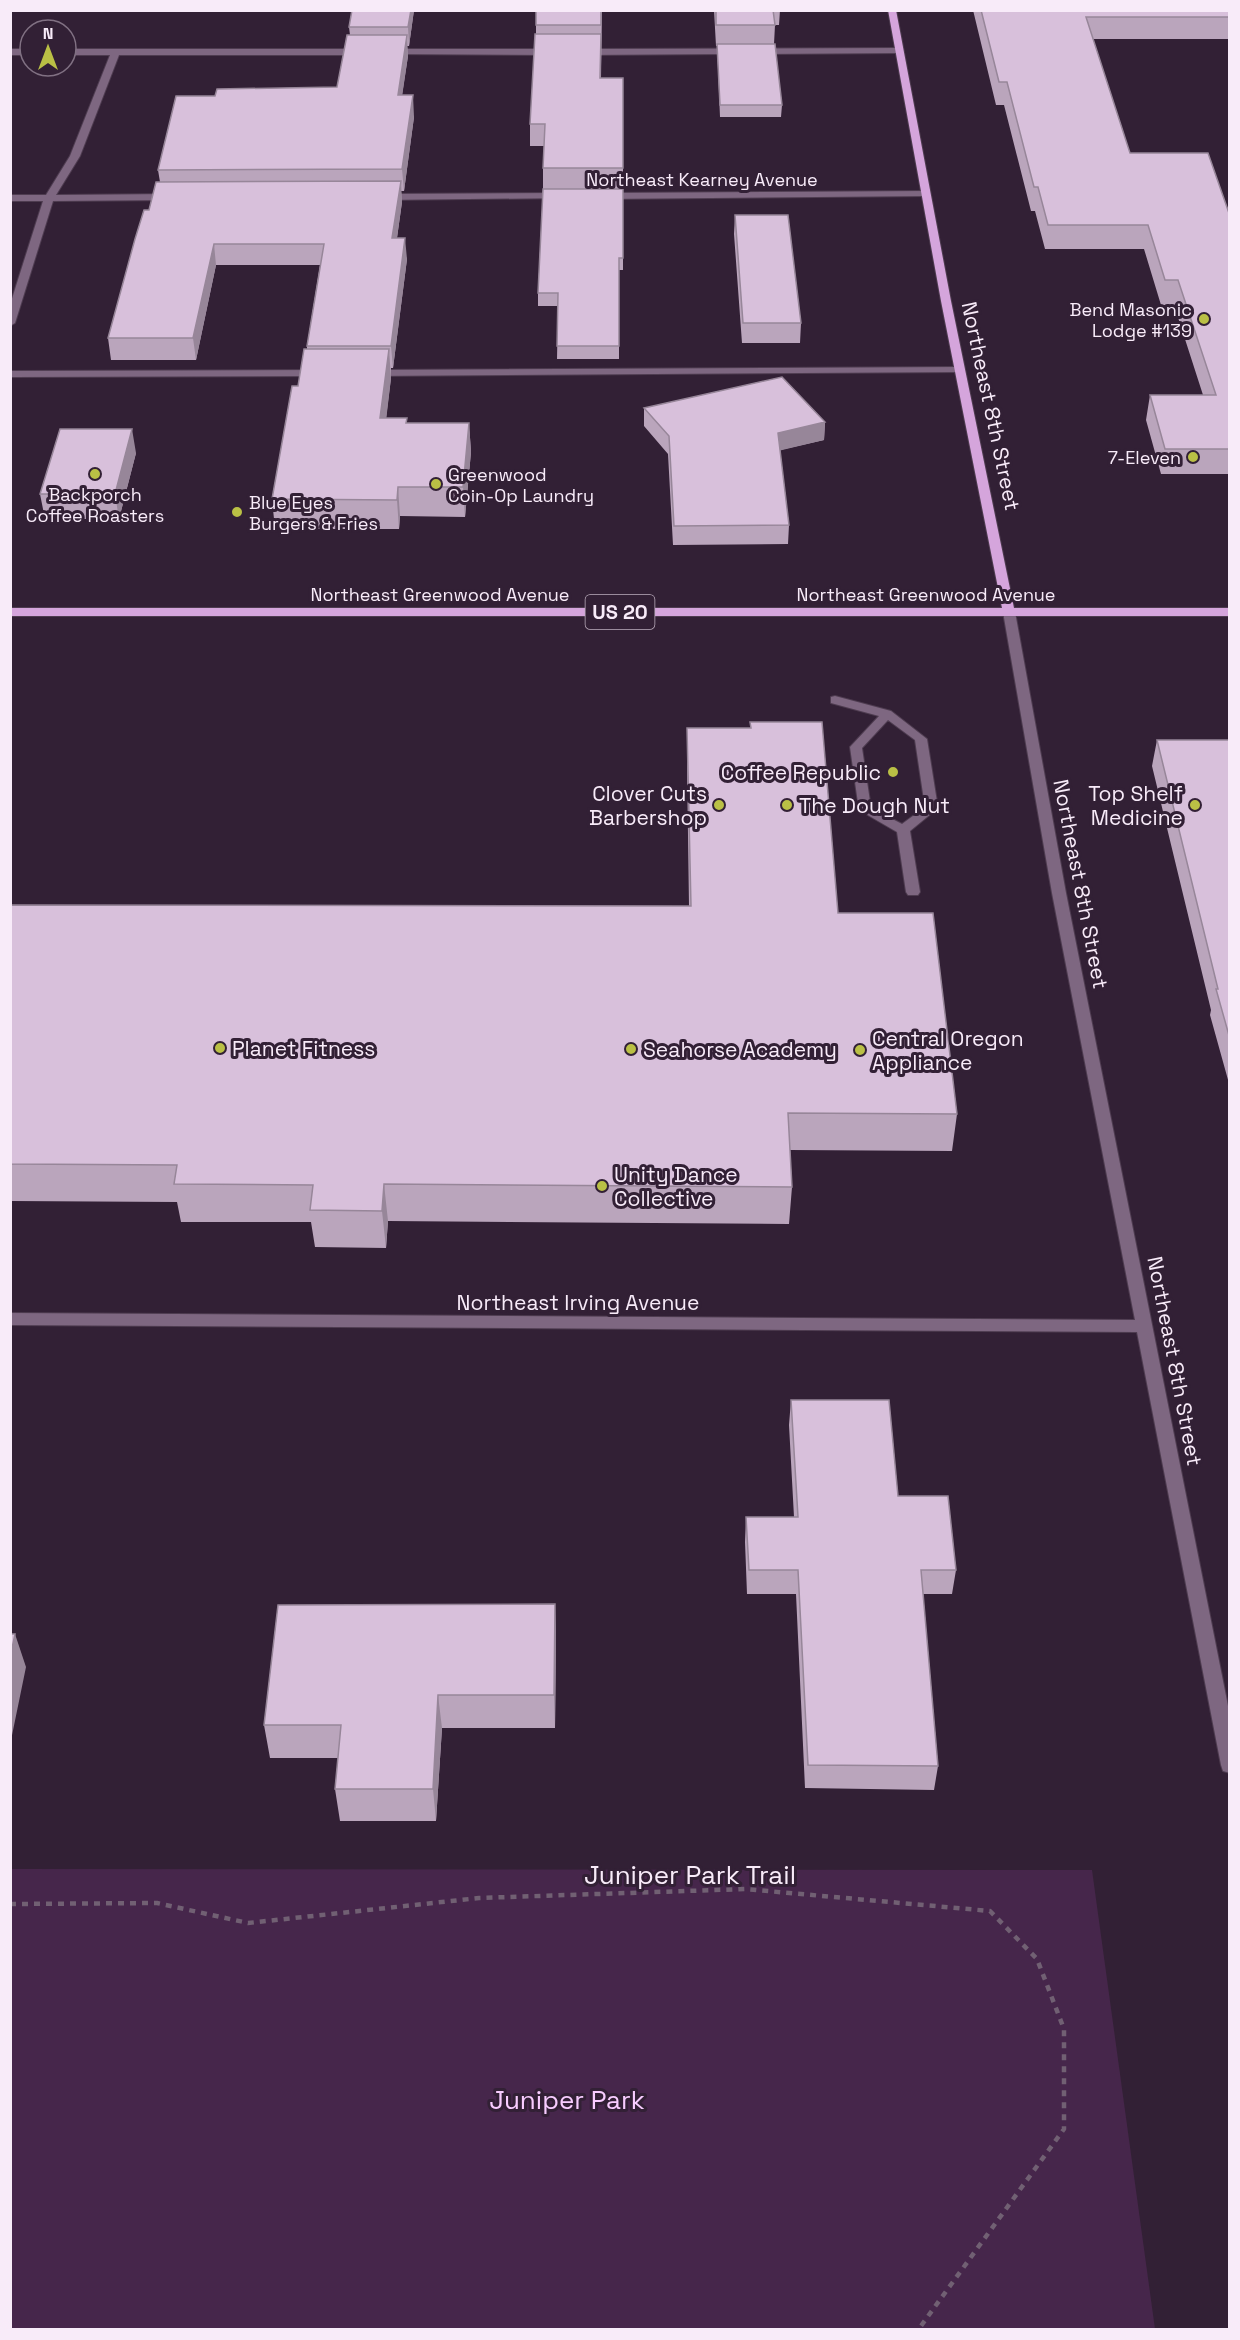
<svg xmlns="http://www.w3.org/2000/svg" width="1240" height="2340" font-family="'Space Grotesk',sans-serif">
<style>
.green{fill:#46264b}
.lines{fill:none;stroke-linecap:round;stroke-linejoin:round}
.minor-casing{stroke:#4e3c50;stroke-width:2}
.major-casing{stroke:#4e3c50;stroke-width:2}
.path{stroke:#716073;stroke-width:4.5;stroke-dasharray:6 6;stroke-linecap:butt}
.minor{fill:#7e6781;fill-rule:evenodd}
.major{fill:#d5a5dc;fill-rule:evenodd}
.wall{fill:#baa5bc}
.shaded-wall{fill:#978699}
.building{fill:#d8c0db;stroke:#978699;stroke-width:1.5}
.poi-dot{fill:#bac045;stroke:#322035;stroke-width:2}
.labels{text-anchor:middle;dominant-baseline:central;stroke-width:6;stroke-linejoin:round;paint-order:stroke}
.far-street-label{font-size:18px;fill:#f8ebf9;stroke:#322035}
.far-poi-label{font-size:18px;fill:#f8ebf9;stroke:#322035;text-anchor:end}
.shield{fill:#322035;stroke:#bdaebe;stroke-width:1.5}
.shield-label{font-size:20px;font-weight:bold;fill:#f8ebf9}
.street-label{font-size:21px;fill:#f8ebf9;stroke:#322035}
.poi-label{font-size:21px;fill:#f8ebf9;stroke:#322035;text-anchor:start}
.near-street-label{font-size:26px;fill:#f8ebf9;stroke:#322035}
.near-park-label{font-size:26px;fill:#f8ccff;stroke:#322035}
</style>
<rect width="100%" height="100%" fill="#322035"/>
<path class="green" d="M11,1869L1092,1870L1155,2329H11Z"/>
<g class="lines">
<g class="minor-casing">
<path id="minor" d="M900,48L903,49V53L582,55L578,52L582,49Z
M10,49H30V55H10Z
M66,49H363L367,52L363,55H119L80,156L56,195L173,194L178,197L173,200L53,201L15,323L10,326V305L43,201H10V195H46L70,156L110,55H66Z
M387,49H552L556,52L552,55L384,54L383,52Z
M926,191L929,192V196L602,199L597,196L602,193Z
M563,193L568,196L566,198L383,200L378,197L383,194Z
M959,367L964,370L963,372L370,376L365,373L370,370Z
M10,371L319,370L324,373L319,376L10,377Z
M1009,608L1015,612L1066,893L1230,1716V1773L1223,1771L1221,1765L1137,1332L10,1325V1313L1135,1320L1052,893L1003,612Z
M835,696L891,711L927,739L938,808L910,831L920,892L918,895H908L906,892L897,832L859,810L850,747L879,716L831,703V697ZM888,720L915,740L925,807L902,824L871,808L862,748Z"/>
</g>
<g class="major-casing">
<path id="major" d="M888,10H896L951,301L1014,608H1230V616H10V608H1002L941,301Z"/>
</g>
<path class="path" d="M10,1904L157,1903L248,1923L479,1898L745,1889L990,1911L1037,1959L1064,2029V2129L918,2330"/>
<use href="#minor" class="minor"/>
<use href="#major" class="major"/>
</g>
<path class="wall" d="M352,10H414L409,46H407L408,56L402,95L414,117L404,191H401L402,202L397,238L407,259L393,368H391V378L386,418L407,423H469L471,452L465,517L400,516L399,529H275L272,499L307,349V346L320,265H216L196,360H111L108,338L149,210L160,182L158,170L215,96L337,87L350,35L349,27Z
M602,10L601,78H623V270H619V359H557L558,306H538V293L543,189V168L544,146H530V124L536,34V25Z
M714,10H780L779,25H775L774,44L782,105L781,117H720L717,46H716Z
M973,10H1230V39H1093L1130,153L1230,216V474H1161L1146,420L1150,395H1203L1174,305H1161L1144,249H1045L1035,211H1031L1004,105H996Z
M735,215L801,323L800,343H742L734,234Z
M644,408L825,422L824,440L780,450L789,525L788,544L673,545L668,454L644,426Z
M136,453L119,519H45L40,494Z
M750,722L838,913L957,1114L952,1151L790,1150L792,1187L789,1224L388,1221L386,1248L315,1247L311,1222H181L177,1202L10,1201V905L689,906L687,765V728H750Z
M1157,740H1230V1087L1210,1015L1211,1010L1152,766Z
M791,1400L898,1496L956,1570L952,1594H923L938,1766L934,1790L805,1788L796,1594H747L745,1542L746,1517H794L789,1425Z
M555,1604L556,1637L555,1728H442L436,1821H340L335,1789L338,1758H270L264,1725Z"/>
<path class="shaded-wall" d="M411,10H414L409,46L408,27Z
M407,35L408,56L399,117L398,95Z
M413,95L414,117L404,191L402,169Z
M401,181L402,202L394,259L392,238Z
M405,238L407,259L393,368L391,346Z
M214,244L216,265L196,360L193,338Z
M389,349L391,378L383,447L380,418Z
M825,422L824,440L778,451V433Z
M469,423L471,452L465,517L463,487Z
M132,429L136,453L119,519L115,494Z
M398,487L400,516L399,529L397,500Z
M384,1184L388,1221L386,1248L382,1211Z
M555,1604L556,1637L555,1728L554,1695Z
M15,1634L26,1667L10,1745V1658Z
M438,1695L442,1728L436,1821L433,1789Z"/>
<path class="building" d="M352,10H411L408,27H349Z
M536,10H601V25H536Z
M716,10H773L775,25H716Z
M981,10H1230V17H1086L1130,153H1208L1230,216V449H1165L1150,395H1216L1178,280H1165L1148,225H1048L1038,187H1034L1007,82H999Z
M535,34H601L600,78H623V168H543L545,124H530Z
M347,35H407L398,95H413L402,169L158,170L176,96H215L217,89L337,87Z
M717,44H775L782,105H720Z
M401,181L392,238H405L391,346H307L324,244H214L193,338H108L135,239L144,210H149L156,182Z
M543,189H623V258H619V346H557L558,293H538Z
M735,215H788L801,323H743Z
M304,349H389L380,418H407L406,423H469L463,487H398L397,500L272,499L292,386H298Z
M782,377L825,422L778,433L789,525L674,526L669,436L644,408Z
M60,429H132L115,494H40Z
M750,722H822L838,913H933L957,1114L788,1113L792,1187L384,1184L382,1211L310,1210L313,1185L174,1184L177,1165L10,1164V905L691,906L687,728H751Z
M1157,740H1230V1039L1216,989H1218Z
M791,1400H889L898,1496H948L956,1570H921L938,1766L808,1765L798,1570H749L746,1517H798Z
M555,1604L554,1695H438L433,1789H335L341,1725H264L278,1605Z
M10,1634H15L10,1658Z"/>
<g class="poi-dot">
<circle cx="1204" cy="319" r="6"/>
<circle cx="1193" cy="457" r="6"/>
<circle cx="95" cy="474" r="6"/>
<circle cx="436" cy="484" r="6"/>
<circle cx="237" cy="512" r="6"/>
<circle cx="893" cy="772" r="6"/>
<circle cx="719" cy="805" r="6"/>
<circle cx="787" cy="805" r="6"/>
<circle cx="1195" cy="805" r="6"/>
<circle cx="220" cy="1048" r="6"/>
<circle cx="631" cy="1049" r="6"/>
<circle cx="860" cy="1050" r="6"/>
<circle cx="602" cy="1186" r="6"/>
</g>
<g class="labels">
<g class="far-street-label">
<text x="702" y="179">Northeast Kearney Avenue</text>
<text x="440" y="594">Northeast Greenwood Avenue</text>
<text x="926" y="594">Northeast Greenwood Avenue</text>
</g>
<g class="far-poi-label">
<text x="1192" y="309">Bend Masonic<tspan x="1192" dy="21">Lodge #139</tspan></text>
<text x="1181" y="457">7-Eleven</text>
<text x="448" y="474" text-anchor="start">Greenwood<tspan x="448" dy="21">Coin-Op Laundry</tspan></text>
<text x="95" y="494" text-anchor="middle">Backporch<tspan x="95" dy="21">Coffee Roasters</tspan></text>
<text x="249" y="502" text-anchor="start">Blue Eyes<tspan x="249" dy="21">Burgers &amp; Fries</tspan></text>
</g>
<rect class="shield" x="585.5" y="595" width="69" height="34" rx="4.5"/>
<g class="shield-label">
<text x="620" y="612">US 20</text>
</g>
<g class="street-label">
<text transform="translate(991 406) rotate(78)">Northeast 8th Street</text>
<text transform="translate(1081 884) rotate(79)">Northeast 8th Street</text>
<text x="578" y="1302">Northeast Irving Avenue</text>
<text transform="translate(1175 1361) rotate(79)">Northeast 8th Street</text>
</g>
<g class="poi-label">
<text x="881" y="772" text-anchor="end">Coffee Republic</text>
<text x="707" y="793" text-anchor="end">Clover Cuts<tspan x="707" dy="24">Barbershop</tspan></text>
<text x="1183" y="793" text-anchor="end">Top Shelf<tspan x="1183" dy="24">Medicine</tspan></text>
<text x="799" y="805">The Dough Nut</text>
<text x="872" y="1038">Central Oregon<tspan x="872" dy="24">Appliance</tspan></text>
<text x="232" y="1048">Planet Fitness</text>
<text x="643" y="1049">Seahorse Academy</text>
<text x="614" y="1174">Unity Dance<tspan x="614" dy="24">Collective</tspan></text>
</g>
<g class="near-street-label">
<text x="690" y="1875">Juniper Park Trail</text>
</g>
<g class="near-park-label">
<text x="567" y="2100">Juniper Park</text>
</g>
</g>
<rect width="1240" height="2340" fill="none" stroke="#f8ebf9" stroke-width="24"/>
<g transform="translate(48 48)"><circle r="28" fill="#322035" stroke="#817183" stroke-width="1.5"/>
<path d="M0-4.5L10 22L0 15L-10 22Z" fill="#bac045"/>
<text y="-9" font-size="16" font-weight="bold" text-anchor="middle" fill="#f8ebf9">N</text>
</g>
</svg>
